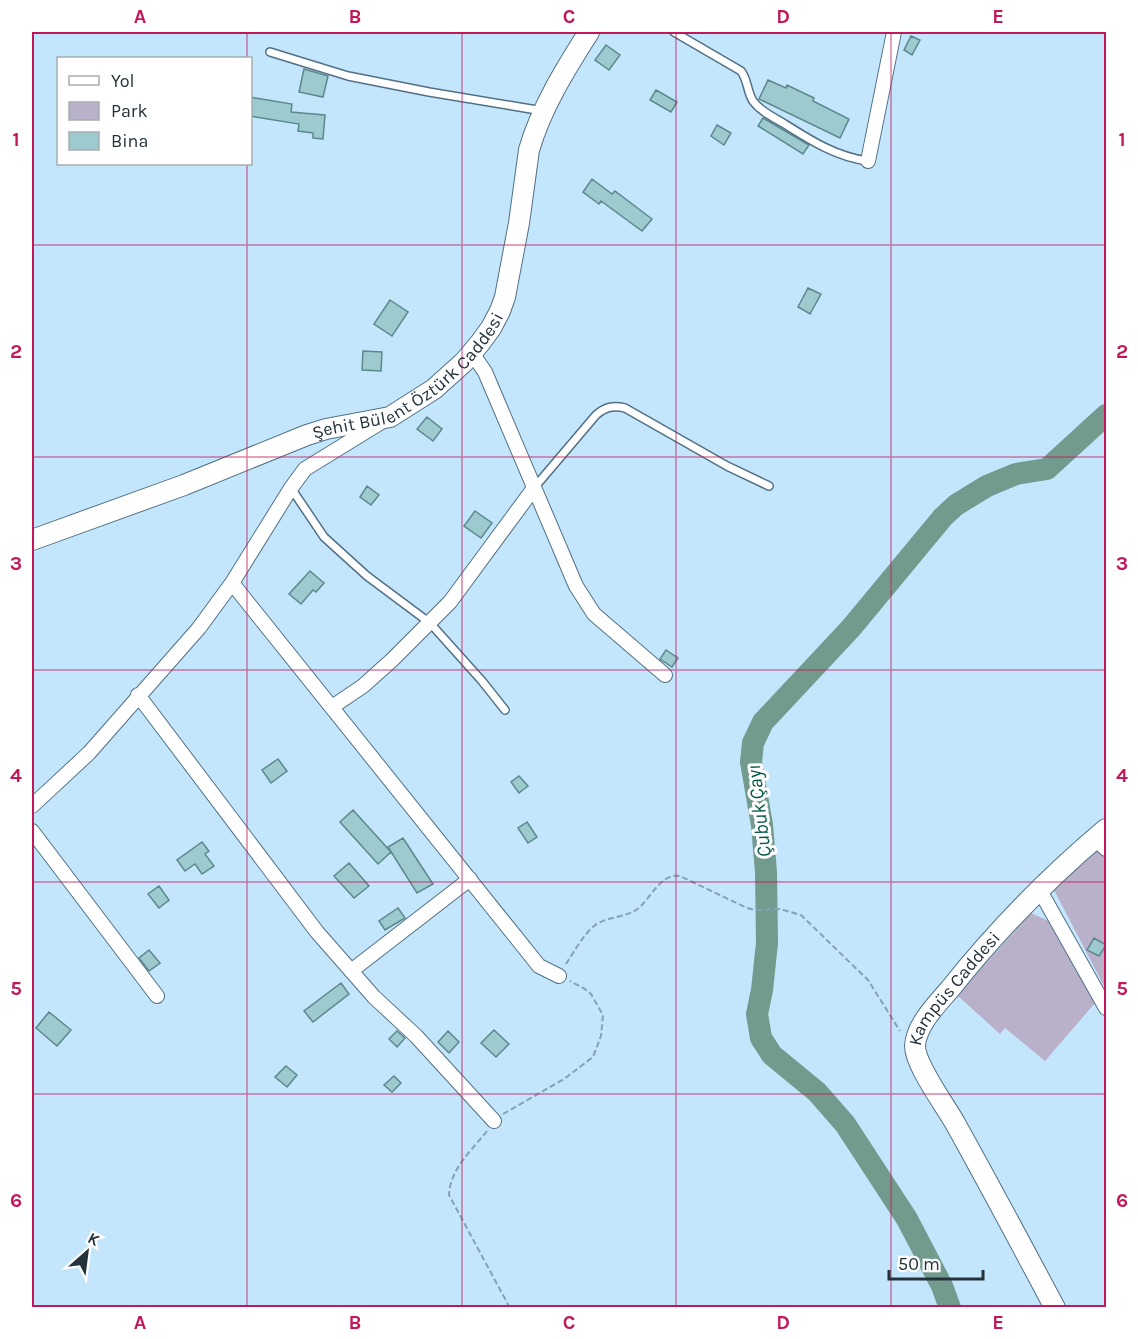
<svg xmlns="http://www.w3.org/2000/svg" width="1138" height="1339" font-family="Karla,sans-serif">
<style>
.green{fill:#b9b0ca}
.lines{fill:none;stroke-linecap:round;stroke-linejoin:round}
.river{stroke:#729a8d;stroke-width:22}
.building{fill:#9ccacf;stroke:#5c888d;stroke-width:1.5}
.lane-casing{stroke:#517085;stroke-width:10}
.street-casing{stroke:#517085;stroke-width:16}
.secondary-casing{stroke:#517085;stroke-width:22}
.path{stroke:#86a1b3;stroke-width:2;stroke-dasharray:6 3;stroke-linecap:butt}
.lane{stroke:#fff;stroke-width:7}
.street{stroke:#fff;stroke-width:14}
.secondary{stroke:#fff;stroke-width:20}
.grid{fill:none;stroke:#c2185b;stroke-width:1.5;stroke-opacity:0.55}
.labels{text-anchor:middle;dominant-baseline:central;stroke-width:6;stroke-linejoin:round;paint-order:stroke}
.street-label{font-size:18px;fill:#24323b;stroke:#fff}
.water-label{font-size:20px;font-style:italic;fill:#035746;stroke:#fff}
.neatline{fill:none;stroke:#c2185b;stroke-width:2}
.grid-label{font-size:20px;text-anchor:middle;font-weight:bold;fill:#c2185b}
</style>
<rect width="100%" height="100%" fill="#c3e6fd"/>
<path class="green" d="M1097,849L1106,858V990L1053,888Z
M1031,913L1051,922L1095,1003L1045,1061L1005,1028L1000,1034L957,995Z"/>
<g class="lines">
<path class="river" d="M950,1308L942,1286L907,1219L845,1124L817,1092L772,1055L761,1038L757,1014L762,990L767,943L766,872L762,825L751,762L753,743L763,722L851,628L943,517L956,505L987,486L1016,474L1047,469L1106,415"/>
</g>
<path class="building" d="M911,36L920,40L912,55L904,50Z
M606,45L620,55L609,70L595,60Z
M304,69L328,76L323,97L299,92Z
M768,80L786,88L787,85L814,98L813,101L849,119L840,138L759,99Z
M656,90L677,102L671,112L650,100Z
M250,97L292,104L291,112L325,115L323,139L313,138V133L298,131L299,124L250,116Z
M763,118L809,145L803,154L758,126Z
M717,125L731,133L724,145L711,136Z
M592,179L612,194L615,191L652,219L642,231L601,201L599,204L583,192Z
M808,288L821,294L810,314L798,307Z
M390,300L408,312L392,336L374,324Z
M363,351L382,352L381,371L362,370Z
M427,417L442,429L433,441L417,429Z
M367,486L379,495L371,505L360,497Z
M475,511L492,523L481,538L464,526Z
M310,571L324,583L316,592L313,590L301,604L289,594Z
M666,650L678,658L672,667L660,659Z
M278,759L287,771L271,783L262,770Z
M519,776L528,786L519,793L511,782Z
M353,810L391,852L378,864L340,822Z
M527,822L537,837L528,843L518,828Z
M403,838L433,884L417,893L388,847Z
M202,842L209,851L205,854L214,866L202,874L195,864L185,871L177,860Z
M349,863L369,886L354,898L334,876Z
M159,886L169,900L159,908L148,894Z
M398,908L405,918L385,930L379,921Z
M1094,938L1106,945L1099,956L1087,950Z
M149,950L160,963L149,971L139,958Z
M341,983L349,994L313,1022L304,1011Z
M49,1012L71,1030L57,1046L36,1028Z
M494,1030L509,1044L496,1057L481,1043Z
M397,1031L405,1038L397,1047L389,1039Z
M448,1031L459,1042L449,1053L438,1042Z
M286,1066L297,1075L287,1087L275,1077Z
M394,1076L401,1083L392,1092L384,1085Z"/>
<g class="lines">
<g class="lane-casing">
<path id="lane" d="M674,32L741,71C748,80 747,92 753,101C760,111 773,117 783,123C810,140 836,157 868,161
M270,52L348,76L429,92L543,111
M291,488L324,537L367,576L430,623L482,681L505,710
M534,488L596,415C605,407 613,405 625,408L727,466L769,486"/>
</g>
<g class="street-casing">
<path id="street" d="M868,161L894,32
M472,353L485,372L576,586L594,614L665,675
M232,583L539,966L559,976
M138,695L317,932L374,997L416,1036L494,1121
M332,707L363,686L392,660L450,602L534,488
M32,806L89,753L199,628L232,583L291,488L305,469L383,421
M32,831L157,996
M1095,839L1106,849
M1039,889L1106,1008
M351,971L470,879"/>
</g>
<g class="secondary-casing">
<g id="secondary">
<path id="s1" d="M32,540L184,485L307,435L326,429L390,417L434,389L464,362L480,343L491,328L500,311L505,297L519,223L529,150C541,108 566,68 589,32"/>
<path id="s2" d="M1055,1308C1022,1246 989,1184 955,1123C945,1105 915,1065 915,1046C916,1025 937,1004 950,989C997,930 1049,877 1106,829"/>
</g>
</g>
<path class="path" d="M566,964C574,952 583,935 594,926C608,915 628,919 641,906C652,895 662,873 680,876L747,908L755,910L780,909L801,915L868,980L900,1031
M503,1114L564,1079L593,1057L601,1036L603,1015L591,994L585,989L570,981
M487,1131C472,1150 450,1169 449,1195L510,1308"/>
<use href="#lane" class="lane"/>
<use href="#street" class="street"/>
<use href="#secondary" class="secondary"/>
</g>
<path class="grid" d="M247,32V58M462,32V1308M676,32V1308M891,32V1308M247,164V1308M32,245H1106M32,457H1106M32,670H1106M32,882H1106M32,1094H1106"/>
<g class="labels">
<g class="street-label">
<text stroke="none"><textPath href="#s1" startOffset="416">Şehit Bülent Öztürk Caddesi</textPath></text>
<text stroke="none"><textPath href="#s2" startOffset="368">Kampüs Caddesi</textPath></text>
</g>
<g class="water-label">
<text transform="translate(759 811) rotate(-97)">Çubuk Çayı</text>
</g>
</g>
<rect width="1138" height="1339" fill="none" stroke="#ffffff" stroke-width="66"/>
<rect x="57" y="57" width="195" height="108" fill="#ffffff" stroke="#a7adb1" stroke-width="1.5"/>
<rect x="69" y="76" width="30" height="9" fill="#ffffff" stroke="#a7adb1" stroke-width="1.5"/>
<text x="111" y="87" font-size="18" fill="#24323b">Yol</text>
<rect x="69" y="102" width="30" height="18" fill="#b9b0ca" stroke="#a7adb1" stroke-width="1.5"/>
<text x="111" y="117" font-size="18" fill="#24323b">Park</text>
<rect x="69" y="132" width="30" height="18" fill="#9ccacf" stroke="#a7adb1" stroke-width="1.5"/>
<text x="111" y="147" font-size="18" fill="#24323b">Bina</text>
<g transform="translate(87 1252) rotate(28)" stroke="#ffffff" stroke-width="4.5" paint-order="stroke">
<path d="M0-4.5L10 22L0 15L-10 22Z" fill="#24323b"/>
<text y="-9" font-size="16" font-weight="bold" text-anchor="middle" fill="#24323b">K</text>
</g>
<path d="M889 1270v9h94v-9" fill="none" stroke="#24323b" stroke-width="3"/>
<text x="898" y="1270" font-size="18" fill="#24323b" stroke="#ffffff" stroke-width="4.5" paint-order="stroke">50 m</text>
<rect x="33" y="33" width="1072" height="1273" class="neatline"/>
<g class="grid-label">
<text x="140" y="23">A</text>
<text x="355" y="23">B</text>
<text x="569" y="23">C</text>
<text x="783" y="23">D</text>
<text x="998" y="23">E</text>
<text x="16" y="146">1</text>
<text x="1122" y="146">1</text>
<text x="16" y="358">2</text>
<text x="1122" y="358">2</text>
<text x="16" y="570">3</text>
<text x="1122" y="570">3</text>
<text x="16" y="782">4</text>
<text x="1122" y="782">4</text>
<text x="16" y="995">5</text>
<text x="1122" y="995">5</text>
<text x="16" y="1207">6</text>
<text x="1122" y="1207">6</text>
<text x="140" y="1329">A</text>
<text x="355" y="1329">B</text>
<text x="569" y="1329">C</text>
<text x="783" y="1329">D</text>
<text x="998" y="1329">E</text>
</g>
</svg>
